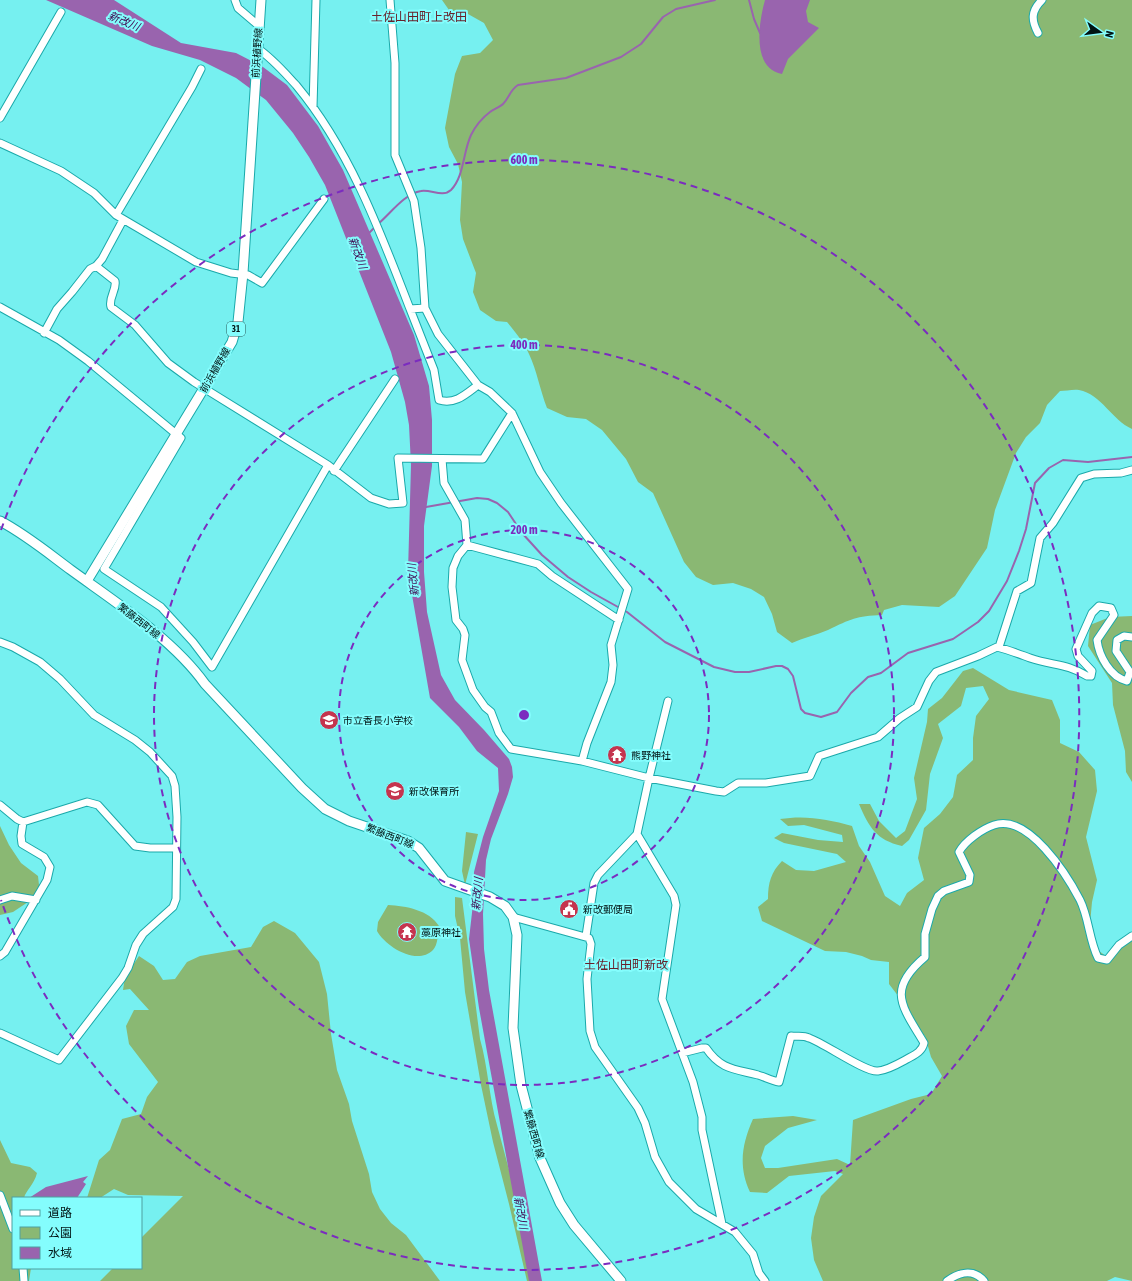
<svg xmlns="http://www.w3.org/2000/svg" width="1132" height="1281" font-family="'Asap Condensed','Noto Sans JP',sans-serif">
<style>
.green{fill:#8ab873}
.water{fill:#9964ae}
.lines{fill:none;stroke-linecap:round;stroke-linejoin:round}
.stream{stroke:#9964ae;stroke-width:2}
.minor-casing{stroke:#1aa9aa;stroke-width:9}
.major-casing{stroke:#1aa9aa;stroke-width:11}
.minor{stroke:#fff;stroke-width:7}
.major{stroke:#fff;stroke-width:9}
.ring{fill:none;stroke:#7b2cbf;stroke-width:2;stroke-dasharray:7 5}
.labels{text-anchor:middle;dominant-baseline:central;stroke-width:4;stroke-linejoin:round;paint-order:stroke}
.shield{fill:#84fdfd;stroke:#285959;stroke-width:1}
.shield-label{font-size:9px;font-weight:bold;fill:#001313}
.street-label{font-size:10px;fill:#001313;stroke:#84fdfd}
.poi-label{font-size:10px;fill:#001313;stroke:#84fdfd;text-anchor:start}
.water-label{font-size:11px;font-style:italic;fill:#430f55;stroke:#84fdfd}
.quarter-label{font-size:12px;fill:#67212b;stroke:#84fdfd}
.centre{fill:#7b2cbf;stroke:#84fdfd;stroke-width:2}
.ring-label{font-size:12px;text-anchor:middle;font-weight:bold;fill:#7b2cbf;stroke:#84fdfd;stroke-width:4;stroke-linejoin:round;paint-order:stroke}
</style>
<rect width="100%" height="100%" fill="#76f0f0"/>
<path class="green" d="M442,0H1132V429C1112,420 1101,394 1079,390C1073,389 1066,391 1060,391L1047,405L1040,423L1026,437L1016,453L995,510L987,548L955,596L939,607L902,605L884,610L882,615C856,616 851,619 828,630C816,635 803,638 792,643L777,632L772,614L764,597L751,589L733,583L713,585L696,577L684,562L653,493L638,482L626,459L602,430L586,419L567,417L547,408C540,390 537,371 529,354C524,342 515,332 507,322L496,321L480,310L473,292L476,273L463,239L460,220L462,182L458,164L449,147L445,128L455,74L462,56L480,53L493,40L484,23L468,14L449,10Z
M1132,616V782L1126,772L1125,751L1113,705L1112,683L1088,646L1090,625L1110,617Z
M973,668L1009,690L1052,700L1060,720V743L1079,752L1095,770L1097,791L1086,837L1097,880L1092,902L1090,924L1092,946L1110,959L1132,935V1281L1115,1277L1107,1281H823L814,1260L811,1238L814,1217L821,1196L843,1174L835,1171L789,1176L767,1193L750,1192C738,1166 742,1144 753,1119L793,1116L817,1120L788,1128L765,1146L761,1158L765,1168H778L837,1159L850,1165L853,1120L911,1099L931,1094L942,1076L931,1057L925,1036L907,1023L902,1001L889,984V962L871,960L862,956L846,952L825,951L762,921L758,907L768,899C768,883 771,872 782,861L796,870L814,871L846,862L837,854L784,843L774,838L782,833L818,840L843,842L842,835L804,825L788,826L780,819C805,815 828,819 852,826L859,846L870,862L885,896L900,906L907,893L924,880L918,858L924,828L940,814L953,797L957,775L973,760V738L976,716L989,699L983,686L966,688L961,706L938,724L943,738L930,774L926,810L909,840L902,846C876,840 869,827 859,804H870L879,821L896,838L905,831L917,799L914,778L927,722L928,709L942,698L963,671Z
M0,826L9,845L21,863L38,876L40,894L13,912L0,915Z
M466,832L478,834L465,885L462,871Z
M455,897L462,898L480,1039C488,1067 489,1097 497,1125C511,1177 525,1229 538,1281H527L509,1204L493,1142L481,1085L465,992L460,938L455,916Z
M388,905C406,906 429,910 439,926C438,933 438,945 433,950C417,966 386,947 377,931L378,922Z
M274,921L295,933L319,962L327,994L331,1034L337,1070L349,1104L352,1121L369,1174L372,1192L380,1209L391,1223L406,1235L440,1281H100L113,1268H141V1238L183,1196L128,1195L114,1189L100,1198H87L99,1160L110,1150L122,1119L141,1114L147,1097L158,1082L129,1044L126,1026L134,1010H149L130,989L123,990L125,977L139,956L154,966L163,980L175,979L187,962L200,956L251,947L263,927Z
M0,1140L11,1163L30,1167L37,1173C34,1185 26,1190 24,1198H13V1268H31L29,1281H0Z"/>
<path class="water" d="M46,0H114L181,43L236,53L263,67L287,85L318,126L343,170L414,335L429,386L432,420V466L424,526V572L427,612L441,675L455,700L484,730L509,759L512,767L513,777L508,794L491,839L486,860L483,914L484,949L489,990L542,1281H529L479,1008L469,939L473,904L474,872L483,837L499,791L498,768L477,751L459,727L430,698L408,572L411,465L409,425L405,402L391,352L325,185L309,157L293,133L266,100L236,78L200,60L152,46Z
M765,0H810L806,11L808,22L819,28L788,59L782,74C751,68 759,22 765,0Z
M88,1176L83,1182L86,1184L77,1198H29L46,1187Z"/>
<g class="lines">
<path class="stream" d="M749,0L754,19L760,33
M378,224C391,213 404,194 421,191C431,189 442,198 451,190C464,177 463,152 471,135C475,127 482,118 490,112C494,109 500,107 503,104C509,98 510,90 518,85L566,78L621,57L641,44L663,17L676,9L715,0
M368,234L375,227
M426,507L477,498L488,499L497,503L508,512L522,533L542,555L568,577L591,592L627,612L665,642L714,667L735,672H749L776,666H782L788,669L793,676L801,709L805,713L821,717L837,712L851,693L868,677L881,673L908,653L953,639L978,622L989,611L1007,581L1019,551L1026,529L1035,483L1049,468L1063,460L1088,462L1132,457"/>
<g class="minor-casing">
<path id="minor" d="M235,0L238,8L259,26
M390,0L395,63V155L414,201L421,248L425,308L438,334L478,385L490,392L512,413L540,472L561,503L628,589L611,645L613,665L611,682L587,743L582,761
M1038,33C1031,20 1031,11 1042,0
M257,48C272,58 283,71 296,85C350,150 380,231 410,309L425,308
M313,107L316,0
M0,118L61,12
M0,143L61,171L94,193L116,215L196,262L231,273L248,275L262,283L324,199
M116,215L192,87L201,69
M123,220L102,259L96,266L115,281C117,290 108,298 111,307L135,325L168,363L194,382L328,465L371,498L389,504L403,503L398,458L483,459L512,413
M0,307L59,340L88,361L181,438L104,569L161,607L193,642L212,667L328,465
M410,309L434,370L439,400C455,405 466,394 478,385
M44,333L57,309L72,292L90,269L96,266
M442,459L444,483L465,520L467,545L458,556L453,568L452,587L456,620L463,629L465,635L462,660L473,690L485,707L491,712L499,733L511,749L582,761L649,778L716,791L724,792L738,783H766L810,776L819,756L878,737L900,718L917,707L929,681L936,672L978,656L997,647C1009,650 1019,654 1030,658C1053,666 1066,663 1087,676H1091L1092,671L1078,656L1076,649L1092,613L1099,606L1111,608L1114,615L1097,640C1099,656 1110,677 1127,681L1130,672L1116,651L1117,640L1124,636L1132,637
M334,471L395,379
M467,545L538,564L552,576L619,620
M0,642L13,647L40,662L60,679L94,715L135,740L150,752L172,776L175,786L177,817L176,899L173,907L143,934L136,945L128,968L122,978L59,1060L0,1033
M999,647L1017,591L1031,583L1040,538L1053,523L1081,478L1094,474L1121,473L1132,470
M668,701L649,778L637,834L674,896L676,905L662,999L693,1082L702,1117V1130L722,1224
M0,805L17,819L23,822
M23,822L87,802L98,805L135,846L150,848H176
M0,900L12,896L36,900
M513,917L589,938L591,944L587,979L590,1031L595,1047L638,1108L645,1123L655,1157L669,1182L696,1209L735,1232L753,1254L759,1273L765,1281
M586,936L594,883L598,875L637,834
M0,956L5,952L47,880L50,867L44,857L22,844L21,836L23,822
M682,1053L702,1048H706C721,1070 735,1069 758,1075C765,1077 772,1081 779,1082L791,1036C797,1037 803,1035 809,1038C824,1043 866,1073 878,1071C888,1070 898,1064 907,1059C914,1055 922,1052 924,1043C902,1006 886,990 925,957V934L932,909L938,896L944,891L969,882L970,875L959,852C965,841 982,829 994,825C1028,813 1067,875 1080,900C1089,918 1089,940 1098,958L1107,960L1119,945L1132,936
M0,1195L13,1229
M23,1268L24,1281
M947,1281C958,1273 973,1268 984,1281"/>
</g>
<g class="major-casing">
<path id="major" d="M0,521C25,534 48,553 71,570C115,602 173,639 205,684L302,788L325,809L349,821L408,841L419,848L445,881L490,897L505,906L513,917L517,935L513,1028L521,1085L540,1158L560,1203L574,1225L621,1281
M87,581L232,342L238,322L243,273L261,0"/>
</g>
<use href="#minor" class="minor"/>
<use href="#major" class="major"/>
</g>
<g class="ring">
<circle cx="524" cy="715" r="185"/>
<circle cx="524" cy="715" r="370"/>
<path d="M1 530A555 555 0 1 1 1 900"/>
</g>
<defs>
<g id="school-disc" transform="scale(1)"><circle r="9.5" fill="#c5344e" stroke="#84fdfd"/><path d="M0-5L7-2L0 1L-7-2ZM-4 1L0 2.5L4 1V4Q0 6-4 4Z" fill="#fff"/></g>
<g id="temple-disc" transform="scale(1)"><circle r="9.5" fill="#c5344e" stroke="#84fdfd"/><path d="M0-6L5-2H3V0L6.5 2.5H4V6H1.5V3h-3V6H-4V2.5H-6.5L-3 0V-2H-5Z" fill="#fff"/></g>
<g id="civic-disc" transform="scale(1)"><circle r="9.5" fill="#c5344e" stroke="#84fdfd"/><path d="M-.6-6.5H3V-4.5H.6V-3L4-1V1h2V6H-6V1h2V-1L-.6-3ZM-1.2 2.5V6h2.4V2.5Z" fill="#fff"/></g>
</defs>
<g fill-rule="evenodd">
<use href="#school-disc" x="329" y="720"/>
<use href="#temple-disc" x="617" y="755"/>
<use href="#school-disc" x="395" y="791"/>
<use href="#civic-disc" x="569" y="909"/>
<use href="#temple-disc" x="407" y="932"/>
</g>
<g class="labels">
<rect class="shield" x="227" y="322" width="18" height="14" rx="3"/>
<g class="shield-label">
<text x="236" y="329">31</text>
</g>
<g class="street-label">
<text transform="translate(257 53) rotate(-86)">前浜植野線</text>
<text transform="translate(215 370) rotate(-60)">前浜植野線</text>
<text transform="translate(139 621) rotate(38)">繁藤西町線</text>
<text transform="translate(390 836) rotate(21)">繁藤西町線</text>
<text transform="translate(534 1134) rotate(74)">繁藤西町線</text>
</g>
<g class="poi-label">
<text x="343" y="720">市立香長小学校</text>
<text x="631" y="755">熊野神社</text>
<text x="409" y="791">新改保育所</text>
<text x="583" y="909">新改郵便局</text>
<text x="421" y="932">藁原神社</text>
</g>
<g class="water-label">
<text transform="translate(124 21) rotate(22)">新改川</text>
<text transform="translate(358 253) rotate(70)">新改川</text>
<text transform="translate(413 580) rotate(-96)">新改川</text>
<text transform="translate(477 894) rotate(-85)">新改川</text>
<text transform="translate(521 1213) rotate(80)">新改川</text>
</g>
<g class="quarter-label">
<text x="419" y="17">土佐山田町上改田</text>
<text x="626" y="965">土佐山田町新改</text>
</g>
</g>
<circle cx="524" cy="715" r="6" class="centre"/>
<g class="ring-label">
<text x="524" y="164">600 m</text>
<text x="524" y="349">400 m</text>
<text x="524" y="534">200 m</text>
</g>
<rect x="12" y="1197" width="130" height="72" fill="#84fdfd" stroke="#4f9f9f"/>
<rect x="20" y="1210" width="20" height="6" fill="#ffffff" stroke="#4f9f9f"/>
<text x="48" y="1217" font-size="12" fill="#001313">道路</text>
<rect x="20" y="1227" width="20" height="12" fill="#8ab873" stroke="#4f9f9f"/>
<text x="48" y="1237" font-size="12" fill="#001313">公園</text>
<rect x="20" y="1247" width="20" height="12" fill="#9964ae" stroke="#4f9f9f"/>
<text x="48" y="1257" font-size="12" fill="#001313">水域</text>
<g transform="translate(1100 32) rotate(104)" stroke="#84fdfd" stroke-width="3" paint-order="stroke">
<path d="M0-3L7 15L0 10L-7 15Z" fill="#001313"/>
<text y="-6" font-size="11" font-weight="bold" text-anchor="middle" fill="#001313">N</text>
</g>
</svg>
